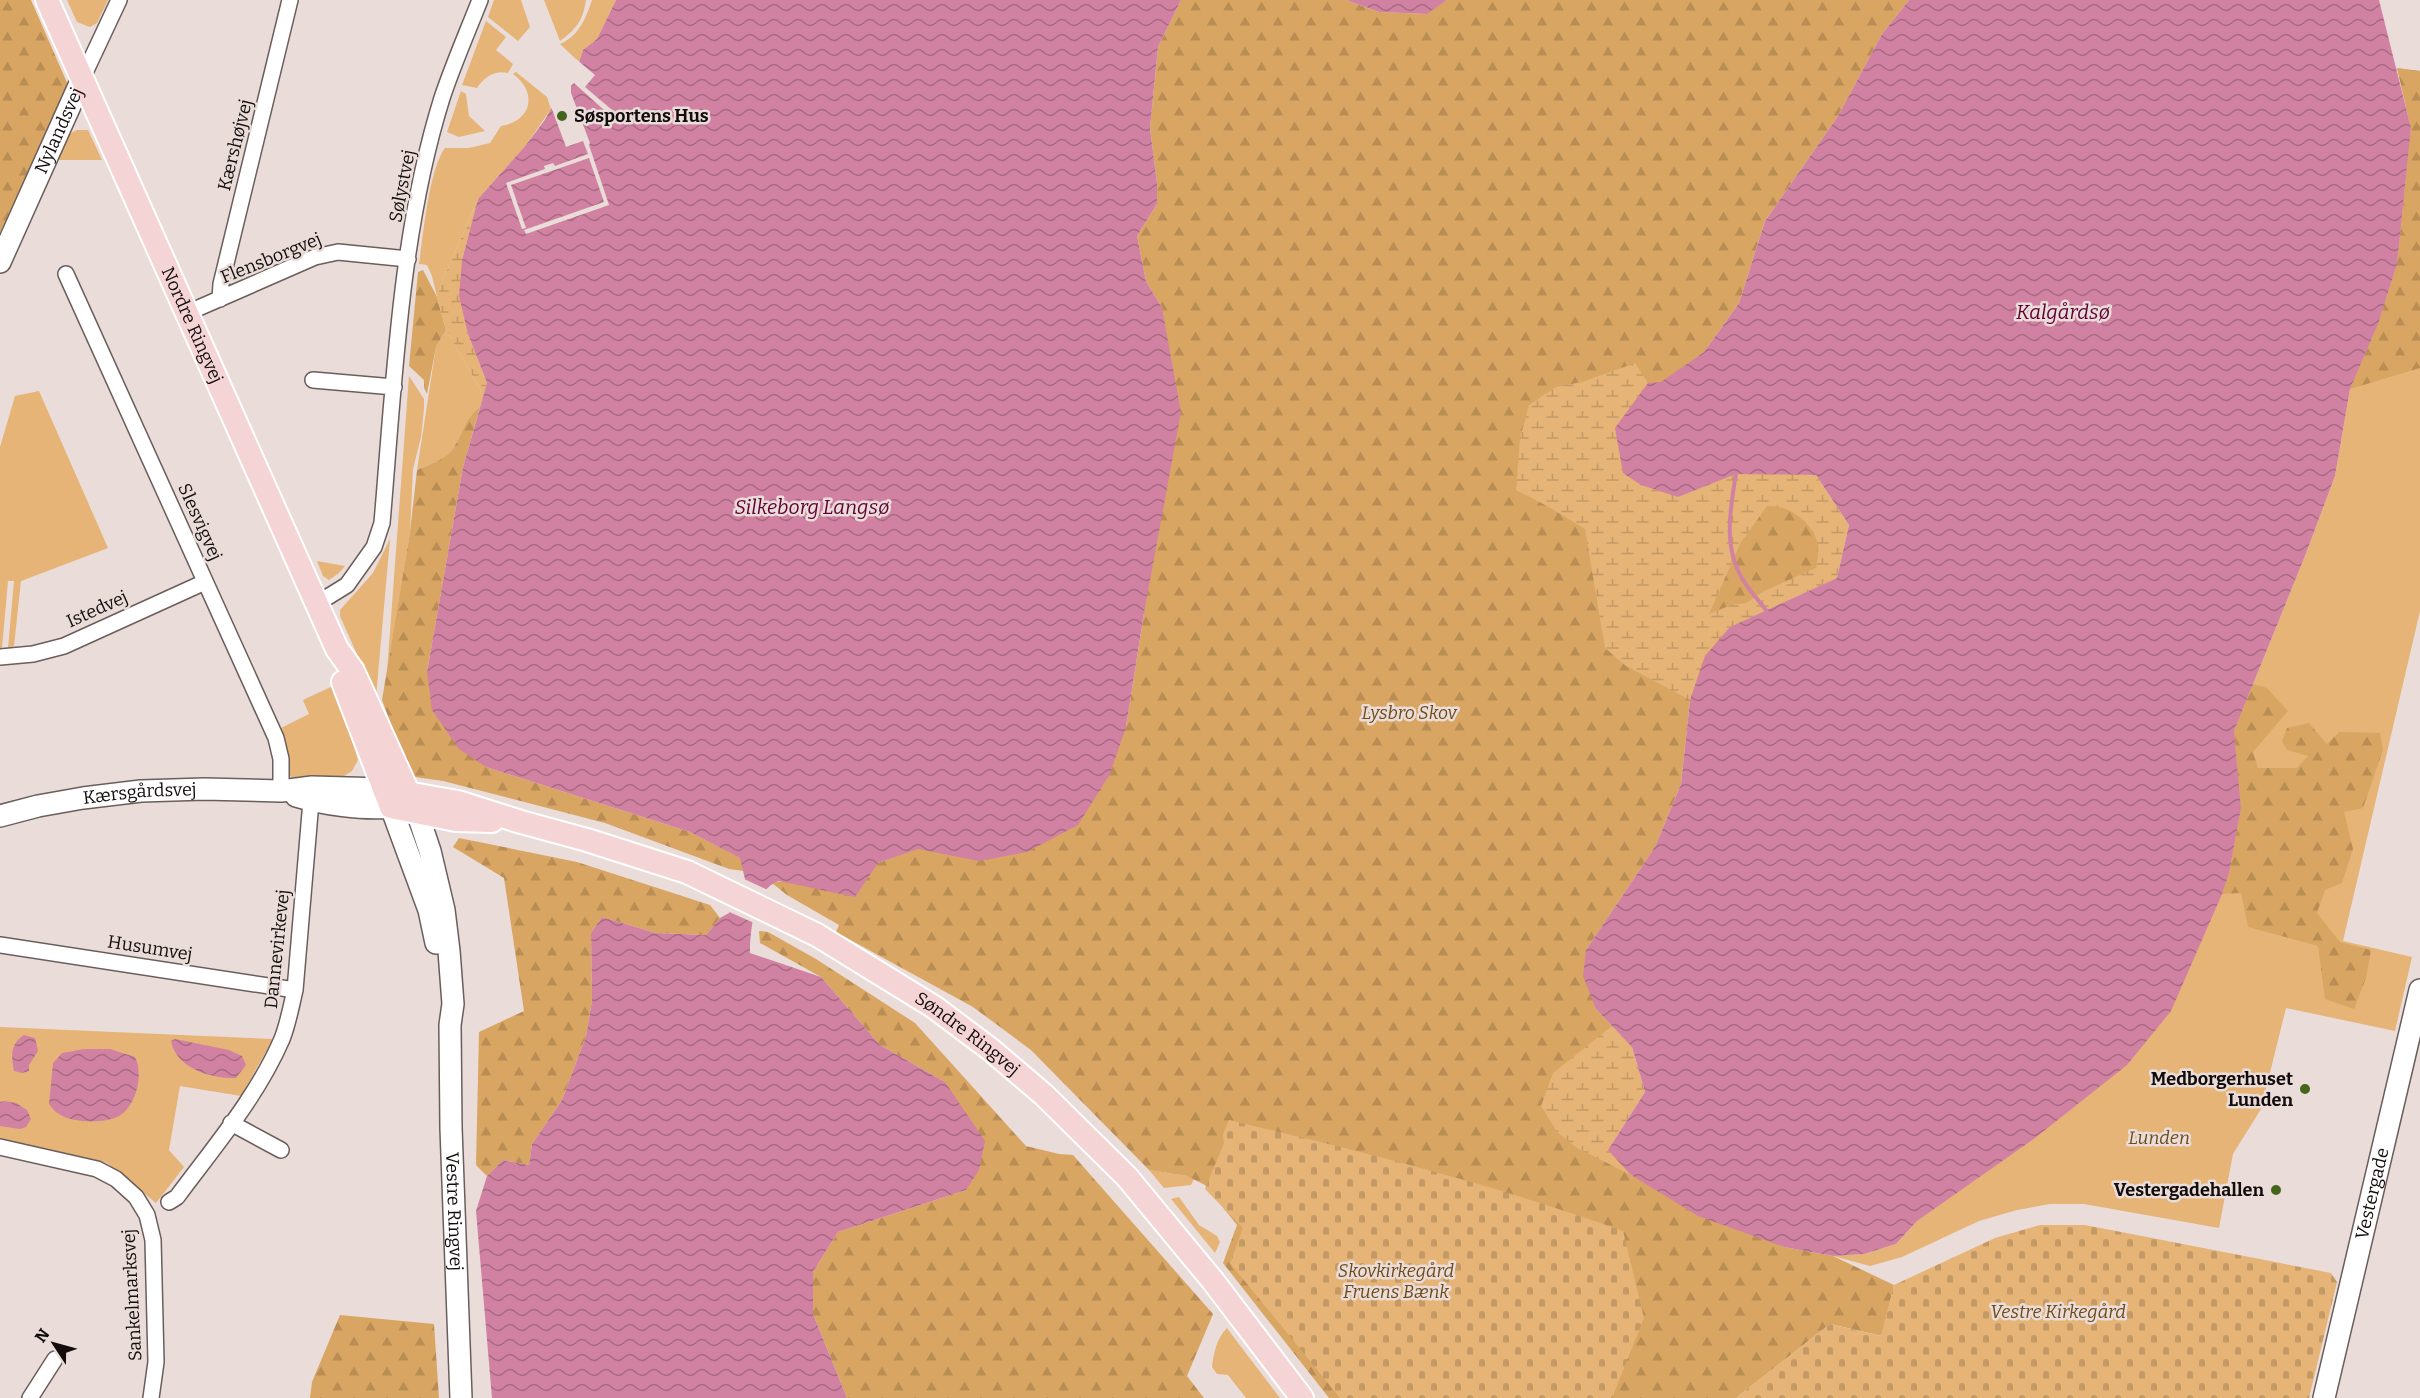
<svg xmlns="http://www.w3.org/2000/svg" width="2420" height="1398" font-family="Bitter,serif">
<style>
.green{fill:#e5b476}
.forest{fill:url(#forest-firs)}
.wetland{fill:url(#wetland-marsh);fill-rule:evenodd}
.cemetery{fill:url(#cemetery-stones)}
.water{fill:url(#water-waves)}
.pier{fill:#eadcd9}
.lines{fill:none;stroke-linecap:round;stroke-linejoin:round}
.stream{stroke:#d182a2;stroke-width:4}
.street-casing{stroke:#6a5e5c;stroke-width:18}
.secondary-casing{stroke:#6a5e5c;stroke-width:24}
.primary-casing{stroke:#fff;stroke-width:26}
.street{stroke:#fff;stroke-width:15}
.secondary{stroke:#fff;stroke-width:21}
.primary{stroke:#f5d4d6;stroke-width:22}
.poi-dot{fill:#43651c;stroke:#eadcd9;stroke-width:2}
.labels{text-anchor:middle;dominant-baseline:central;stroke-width:5;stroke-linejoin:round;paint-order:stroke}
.poi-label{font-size:18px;font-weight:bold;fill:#120d0c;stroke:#eadcd9;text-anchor:end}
.street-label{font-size:18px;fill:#120d0c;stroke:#eadcd9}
.park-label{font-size:18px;font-style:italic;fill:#6e4b18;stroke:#eadcd9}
.water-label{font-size:20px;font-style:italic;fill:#600037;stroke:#eadcd9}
</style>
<defs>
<pattern id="forest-firs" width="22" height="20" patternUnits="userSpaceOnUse" patternTransform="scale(1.5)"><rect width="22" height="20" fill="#d9a562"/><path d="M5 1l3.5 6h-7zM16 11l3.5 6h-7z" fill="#b98d54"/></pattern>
<pattern id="wetland-marsh" width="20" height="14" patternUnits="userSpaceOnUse" patternTransform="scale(1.5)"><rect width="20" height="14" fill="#e5b476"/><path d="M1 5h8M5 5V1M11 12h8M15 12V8" fill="none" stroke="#c39a65"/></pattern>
<pattern id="cemetery-stones" width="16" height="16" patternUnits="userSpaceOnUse" patternTransform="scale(1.5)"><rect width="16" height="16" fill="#e5b476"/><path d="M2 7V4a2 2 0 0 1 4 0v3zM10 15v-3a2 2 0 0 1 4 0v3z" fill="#c39a65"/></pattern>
<pattern id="water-waves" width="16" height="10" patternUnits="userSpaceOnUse" patternTransform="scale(1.5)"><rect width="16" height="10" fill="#d182a2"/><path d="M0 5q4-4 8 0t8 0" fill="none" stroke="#a86982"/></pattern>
</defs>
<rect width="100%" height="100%" fill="#eadcd9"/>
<path class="green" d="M67,0H108L97,23L90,27L77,22Z
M494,0H521L530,27L518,41L488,17Z
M544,0H586C583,21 576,29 560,41Z
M592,0H616L597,39L583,50L579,62L560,44C579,36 586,18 592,0Z
M486,21L506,37L496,50L513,64L508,73C494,70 485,77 477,88L462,85Z
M2397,68L2420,71V611L2343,941L2412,957L2395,1031L2286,1008L2261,1109L2233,1154L2219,1228L2084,1204H2050L2017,1210L1979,1221L1902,1257L1870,1266L1833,1256L1864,1254L1896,1244L1917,1221L2234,731L2305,556L2335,476L2350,389L2411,129Z
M516,72L547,97L551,109L526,145L478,199L442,282L437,297L432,276L427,265L419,264C423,237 429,169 445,148H469L490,143L501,126C532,121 538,92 513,74Z
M461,91L466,94L469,116L485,131L459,137L447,132Z
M77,130H88L102,160H58C62,149 65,134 77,130Z
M446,330L484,396L480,407C464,418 463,436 451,451C443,460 428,465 417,470L436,347Z
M409,376L424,399V409L421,437L413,469L410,532L387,672Z
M39,391L108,548L21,581L14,646L8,648L14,581H8L2,648H0V447L15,396Z
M390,539L376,697L340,616V610L373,573Z
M317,561L345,566L339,573L329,580L323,576Z
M335,685L358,760L352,771L344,776L292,778L288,773L279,729L309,714L303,700Z
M0,1027L273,1039L241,1096L180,1086L169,1150L184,1167L156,1203L107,1163L0,1139Z
M1149,1170L1187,1176L1194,1179L1191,1185L1164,1188Z
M1179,1197L1199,1225L1217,1236L1220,1242L1215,1253L1171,1199Z
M1227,1328L1232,1335L1280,1398H1246L1228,1375L1217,1374L1212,1367C1214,1353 1216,1339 1227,1328Z"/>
<path class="forest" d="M0,0H31L68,85L0,233Z
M1181,0H1346L1379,12L1426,14L1447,0H1909L1882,34L1838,116L1765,221L1739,303L1704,352L1661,383L1678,497L1736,474L1816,475L1837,578L1730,627L1690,700L1681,784L1655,847L1586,950L1596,1009L1632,1047L1609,1150L1631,1175L1784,1247L1833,1256L1894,1285L1882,1336L1830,1324L1736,1398H1329L1223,1263L1237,1225L1205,1185L1187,1176L1149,1170L1031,1050L973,1007L836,932L839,925L787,895L772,883L878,863L918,848L1126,727L1144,613L1162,308L1146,281L1137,236L1157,204V183L1150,128L1158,47Z
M2397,68L2420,71V368L2350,389L2378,324L2397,264L2411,129Z
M423,270L437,297L446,330L436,347L427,394L424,388V380L409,366L418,272Z
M480,407L463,467L427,672L486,767L690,832L741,858L744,871L729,869L605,823L443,781L415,777L408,770L382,700L410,532L417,470C428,465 443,460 451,451C463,436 464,418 480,407Z
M2253,684L2267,688L2288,711L2253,752L2258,768H2297L2308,756L2287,750L2282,741L2287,728L2309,723L2327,744L2339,732L2380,733L2383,750L2363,808L2344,812L2353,849L2342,883L2325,890L2317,913L2340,942L2371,950L2366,978L2354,1009L2325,999L2318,946L2248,927L2241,893L2222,894L2229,873L2241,808L2234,731Z
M459,838L577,862L710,905L720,918L706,935L656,933L602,917L591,933L592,1001L586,1036L562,1100L532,1144L529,1165L503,1160L487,1176L476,1165L479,1032L524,1011L504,878L453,847Z
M759,931L768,932L816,959L915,1023L1026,1146L1059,1154L1073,1155L1213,1314L1187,1376L1204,1398H847L813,1314V1272L838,1232L966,1190L945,1082L880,1045L821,977L760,943Z
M340,1315L434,1324L439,1398H310L312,1382Z"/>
<path class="wetland" d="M478,199L462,260L468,334L487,383L484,396L446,330L437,297L442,282Z
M1635,363L1648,383L1615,428L1678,497L1736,474L1816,475L1849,525L1837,578L1730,627L1705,656L1690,700L1626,666L1605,648L1585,529L1549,507L1516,490L1520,438L1529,405L1556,387L1582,382ZM1767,506C1790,505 1812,522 1818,544C1819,551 1817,561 1816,568L1764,591L1746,603L1731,605L1709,614L1740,544Z
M1612,1026L1632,1047L1645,1092L1608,1150L1631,1175L1577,1148L1557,1132L1541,1106L1553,1073Z"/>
<path class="cemetery" d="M1229,1120C1363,1152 1493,1184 1623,1231L1644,1318L1612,1398H1340L1230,1263L1243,1228L1205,1189L1224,1143L1223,1134Z
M2040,1225H2085L2331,1273L2337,1282L2309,1398H1736L1830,1324L1881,1336L1894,1285L1995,1238Z"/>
<path class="water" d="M616,0H1181L1158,47L1150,128L1157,183V204L1137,236L1146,281L1162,308L1181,412L1144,613L1126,727L1110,774L1078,825L1027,852L979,861L918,849L878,863L855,897L779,881C754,889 750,930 750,953L821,977L880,1045L945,1082L985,1141L979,1170L966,1190L838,1232L813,1272V1314L847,1398H492L476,1211L487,1176L503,1160L529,1165L532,1144L562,1100L586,1036L592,1001L591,933L602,917L656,933L706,935L720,918L729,913L745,879L740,858L690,832L486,767L459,749L432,710L427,672L463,467L487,383L468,334L459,296L462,260L478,199L526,145L544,121L579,62L583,50L597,39Z
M1346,0H1447L1427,14L1379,12Z
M1909,0H2379L2411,128L2397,264L2378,324L2350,389L2335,476L2305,556L2234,731L2241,808L2229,873L2222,894L2171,1011L2127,1065L2035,1138L1917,1221L1896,1244L1864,1254L1833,1256L1784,1247L1698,1216L1631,1175L1608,1150L1645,1092L1632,1047L1596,1009L1583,976L1586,950L1655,847L1681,784L1690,700L1705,656L1730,627L1837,578L1849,525L1816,475L1736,474L1678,497L1641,485L1623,473L1615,428L1648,383L1661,382L1704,352L1739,303L1765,221L1838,116L1882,34Z
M24,1035L35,1038L38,1051L29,1065V1071L22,1073L14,1071C11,1056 10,1044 24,1035Z
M175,1039L229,1050L242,1056L246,1065L236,1078C213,1079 176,1069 171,1041Z
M85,1049H110L135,1057C144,1075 136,1106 119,1116C105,1124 71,1123 59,1114C55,1112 52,1108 49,1104L53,1063L62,1053Z
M4,1101L16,1103L27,1110L31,1119L26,1127L20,1129L0,1126V1102Z"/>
<path class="pier" d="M576,59L595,75L585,87L618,115L614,119L574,83L571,86V93L590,143L589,145L609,205L526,234L524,230L604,202L589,158L511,185L526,228L522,229L506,183L545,169L544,166L553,163L555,166L588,154L583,141L566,147L550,104Z
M742,878L768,890L754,923L727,911Z"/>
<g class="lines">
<path class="stream" d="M1736,474C1730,509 1723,548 1743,580C1750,591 1758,600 1766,610"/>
<g class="street-casing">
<path id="street" d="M82,79L119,0
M66,274L276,738L281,759V791
M220,299L221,284L290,0
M187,313L315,257L338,252L408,259
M313,380L394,387
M318,603L347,585L374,547L382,523C394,384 400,232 442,98C453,65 467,33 480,0
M0,657L33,654L64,646L205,582
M0,945L295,990
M231,1123L281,1150
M0,1147L97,1169L116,1179L136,1197L147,1215L153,1240L156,1362L151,1398
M169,1202L177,1197C214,1147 257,1097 282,1039C288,1024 291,1007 295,990L311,801
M30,1398L55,1359"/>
</g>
<g class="secondary-casing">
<g id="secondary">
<path id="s1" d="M0,262L82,79"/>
<path d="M296,796C322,804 363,810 391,807L429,910L436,943"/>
<path id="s2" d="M417,812L430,851L444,910L449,951L453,1004L450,1025L451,1128L461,1398"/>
<path id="s3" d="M0,816L38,806L83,798L141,791L204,789L281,791L312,787L384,789L394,799"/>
<path id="s4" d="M2324,1398L2420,990"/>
</g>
</g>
<g class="primary-casing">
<g id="primary">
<path id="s5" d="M47,0L337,649L353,671L417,812"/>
<path d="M343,682L391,807L456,820L492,821"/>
<path id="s6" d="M384,789L458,802L521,822L587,840L687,872L817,935L934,1007L990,1049L1044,1095L1127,1177L1213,1281L1302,1398"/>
</g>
</g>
<use href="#street" class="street"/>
<use href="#secondary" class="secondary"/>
<use href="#primary" class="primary"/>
</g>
<g class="poi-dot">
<circle cx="562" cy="116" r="6"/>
<circle cx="2305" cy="1089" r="6"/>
<circle cx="2276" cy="1190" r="6"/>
</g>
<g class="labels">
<g class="poi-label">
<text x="574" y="116" text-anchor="start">Søsportens Hus</text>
<text x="2293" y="1079">Medborgerhuset<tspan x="2293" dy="21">Lunden</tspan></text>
<text x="2264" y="1190">Vestergadehallen</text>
</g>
<g class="street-label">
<text stroke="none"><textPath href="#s1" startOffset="144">Nylandsvej</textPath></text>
<text transform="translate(235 145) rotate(-76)">Kærshøjvej</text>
<text transform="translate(402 186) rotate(-79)">Sølystvej</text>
<text transform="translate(271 258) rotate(-22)">Flensborgvej</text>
<text stroke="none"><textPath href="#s5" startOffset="356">Nordre Ringvej</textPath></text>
<text transform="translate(200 522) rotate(66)">Slesvigvej</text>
<text transform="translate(97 609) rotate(-24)">Istedvej</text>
<text stroke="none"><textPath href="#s3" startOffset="142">Kærsgårdsvej</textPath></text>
<text transform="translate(150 948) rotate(9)">Husumvej</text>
<text transform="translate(277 949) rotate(-84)">Dannevirkevej</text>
<text stroke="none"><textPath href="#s6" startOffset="639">Søndre Ringvej</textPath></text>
<text stroke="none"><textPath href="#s4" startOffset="210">Vestergade</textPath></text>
<text stroke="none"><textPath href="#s2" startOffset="404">Vestre Ringvej</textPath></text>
<text transform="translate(132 1295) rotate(-93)">Sankelmarksvej</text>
</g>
<g class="park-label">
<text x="1409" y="713">Lysbro Skov</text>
<text x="2159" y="1138">Lunden</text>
<text x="1396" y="1271">Skovkirkegård<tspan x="1396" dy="21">Fruens Bænk</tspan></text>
<text x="2058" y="1312">Vestre Kirkegård</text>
</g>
<g class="water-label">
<text x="2063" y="312">Kalgårdsø</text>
<text x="812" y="507">Silkeborg Langsø</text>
</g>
</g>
<g transform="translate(54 1344) rotate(306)" stroke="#eadcd9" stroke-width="4.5" paint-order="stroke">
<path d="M0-4.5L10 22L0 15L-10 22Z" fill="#120d0c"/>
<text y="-9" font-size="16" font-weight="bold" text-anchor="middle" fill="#120d0c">N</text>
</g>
</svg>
